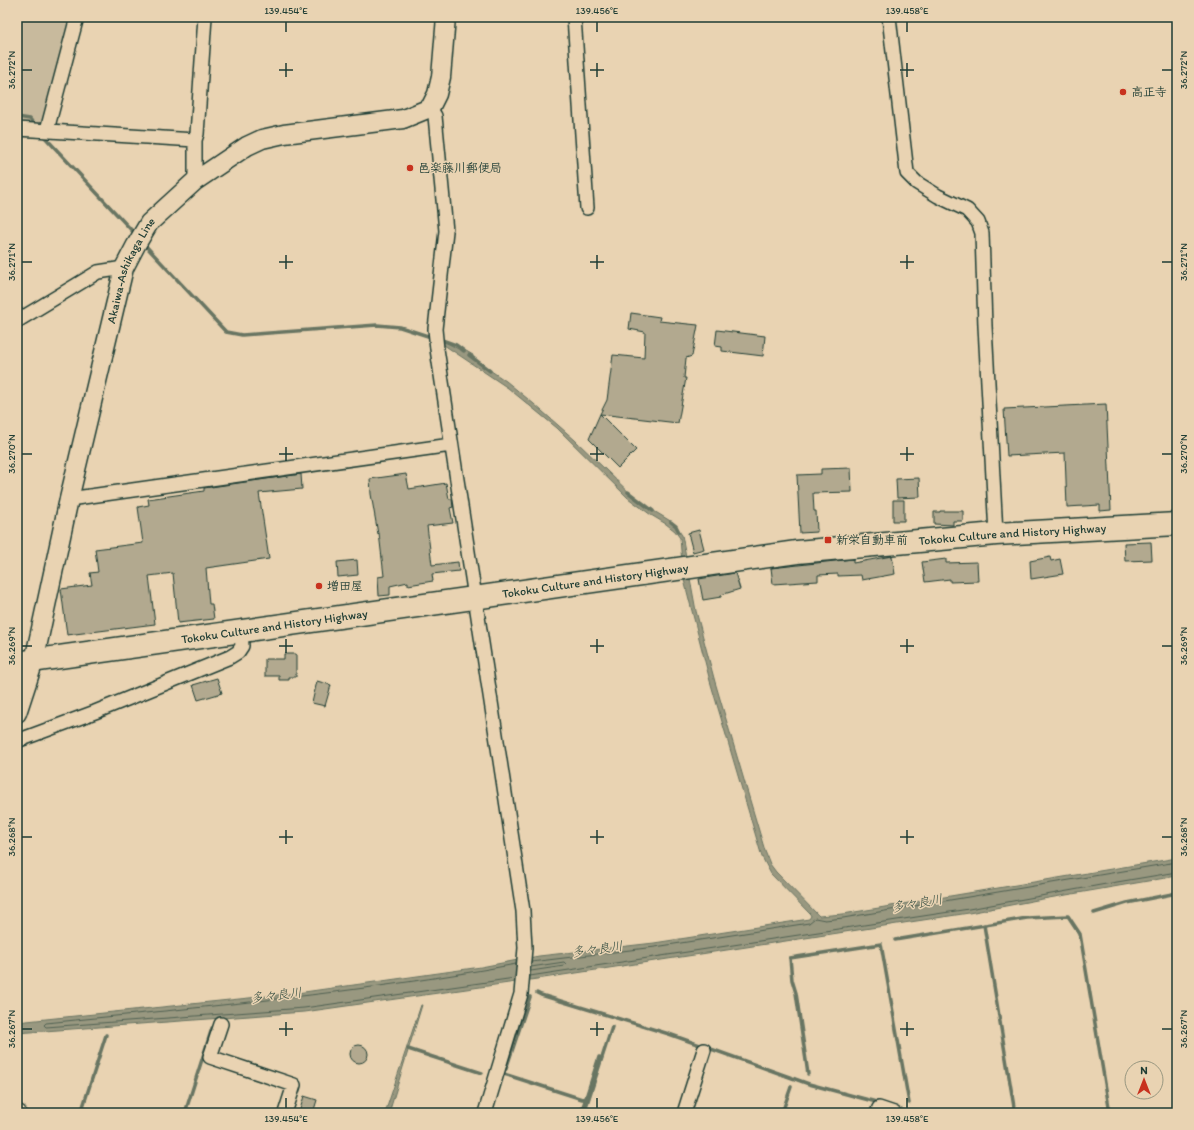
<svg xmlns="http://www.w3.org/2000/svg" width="1194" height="1130" font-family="Itim,'Klee One',sans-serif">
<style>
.green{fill:#c8ba9d;stroke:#747c68}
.water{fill:#999880;stroke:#687462}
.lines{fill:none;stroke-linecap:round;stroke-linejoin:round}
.shore{stroke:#506152;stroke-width:1}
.stream{stroke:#687462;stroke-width:3.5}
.building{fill:#b2a98f;stroke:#1f3d34}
.minor-casing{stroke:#1f3d34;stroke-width:16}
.tertiary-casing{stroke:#1f3d34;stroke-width:19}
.secondary-casing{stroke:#1f3d34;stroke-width:21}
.trunk-casing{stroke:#1f3d34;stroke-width:25}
.minor{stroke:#e9d3b2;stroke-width:13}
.tertiary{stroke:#e9d3b2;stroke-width:16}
.secondary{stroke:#e9d3b2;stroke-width:18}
.trunk{stroke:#e9d3b2;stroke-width:22}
.ticks{fill:none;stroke:#1f3d34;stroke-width:1.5}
.poi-dot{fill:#c8321e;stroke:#e9d3b2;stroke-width:1.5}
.labels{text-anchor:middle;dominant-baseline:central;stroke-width:3;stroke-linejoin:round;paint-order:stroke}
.poi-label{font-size:12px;font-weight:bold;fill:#1f3d34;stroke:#e9d3b2;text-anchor:start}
.street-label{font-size:12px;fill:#1f3d34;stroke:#e9d3b2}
.water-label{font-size:13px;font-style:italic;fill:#314b3f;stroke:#e9d3b2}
.neatline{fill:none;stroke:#1f3d34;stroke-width:1.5}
.ticks-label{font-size:10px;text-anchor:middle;fill:#1f3d34}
</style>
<rect width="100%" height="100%" fill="#e9d3b2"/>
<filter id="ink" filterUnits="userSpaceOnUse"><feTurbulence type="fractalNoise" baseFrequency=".025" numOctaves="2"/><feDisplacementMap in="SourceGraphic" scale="8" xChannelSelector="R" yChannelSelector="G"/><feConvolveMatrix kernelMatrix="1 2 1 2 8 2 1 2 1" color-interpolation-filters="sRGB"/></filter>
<g filter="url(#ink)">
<path class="green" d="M17,17H77L47,130L17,129Z"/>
<path class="water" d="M440,339L460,350L461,348L473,355L472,358L506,381L534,404L575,440L639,502L672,522L682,535L696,611L715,682L765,851L770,864L776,872L819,916L843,914L1177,858V876L1037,900L969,913L537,979L304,1012L17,1033V1022L297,993L481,967L539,956L654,943L809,919L811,916L810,914L771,874L762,857L710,681L683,576L680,538L675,531L666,524L651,515L628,498L557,428L508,388L441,343Z
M421,1005H422L389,1113H385Z"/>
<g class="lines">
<path class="shore" d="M531,962L655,947L809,923L815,918L825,920L843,918L1177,862
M531,971L564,966L566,964L564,962L531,967
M530,976L969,909L1117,882L1177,872
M515,978L304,1008L46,1027L44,1025L46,1023C203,1007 361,993 516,964"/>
<path class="stream" d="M17,117L30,119L36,127
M41,133L136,235
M143,243L226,332L242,335L377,325L400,327L434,338
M442,340L456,345L464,351
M469,355L490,371
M628,492L653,511
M671,522L676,526L679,532
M1094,913L1127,903L1177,893
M984,925L1015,1113
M895,940L1027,918L1068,916L1080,934L1110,1113
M537,993L541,995L669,1034L809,1084L880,1103
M408,1049L482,1073
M506,1069L530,997
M504,1074L582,1099L586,1098
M808,1074L796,993L792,980L790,958L881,944L909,1103
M894,1107L909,1113
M81,1113L106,1035
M185,1113L212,1028
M581,1113L599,1057L602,1058
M584,1113L612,1027
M782,1113L791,1087"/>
</g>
<path class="building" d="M631,313L660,317L659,321L698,325L692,356L686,358L684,378H686L678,423L600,414L607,400L613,355L644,358L645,332L629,329Z
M717,330L765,336L763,356L722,351V347L715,346Z
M1106,404L1111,510L1100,511V505L1067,507L1065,453L1007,456L1004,409Z
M600,414L636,450L618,468L589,439Z
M851,468L852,492L813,493L814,511H816L817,532L800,533L797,475L821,474V469Z
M301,474L302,489L259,493L269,559L206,568L209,604H212L214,619L178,623L173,573L149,576L155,624L67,635L61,589L92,585L90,573L98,572L95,549L143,543L138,507L149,505L148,499L204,491V488Z
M406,474L409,489L446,483L449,499H452L453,507L450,508L453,523L427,526L432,565L458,562L459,571L432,574L433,581L408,585V582L390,586V595L379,596L378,577L384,576L379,533L378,534L371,494L370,479Z
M919,478L920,497L897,498L896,479Z
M893,500H904V521H893Z
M940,511H963V521H953V525L934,524V512H940Z
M699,530L704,549L693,552L688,533Z
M1151,542L1152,560L1125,561L1124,543Z
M892,556L895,574L862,580L861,575L838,576V574L818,575V581L773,584L771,568L853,559V563Z
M1050,557L1051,561L1060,559L1063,574L1031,579L1030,561Z
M946,559V563L977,562L978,581L950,582V579L925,582L922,562Z
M357,560L358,575L338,577L337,562Z
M735,573L740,589L721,595V597L703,600L699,579Z
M284,654H296V677H289V680H279V676H265V659H284Z
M217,678L222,693L198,700L193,685Z
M317,681L331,685L325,706L312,703Z
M350 1054a9 9 0 1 1 18 0a9 9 0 1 1-18 0Z
M304,1096L317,1100L313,1113H299Z"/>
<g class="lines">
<g class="minor-casing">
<path id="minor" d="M574,17L587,208
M889,17L907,173L917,183L938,196L967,210L978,222L982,233L985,326L996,534
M430,108L435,116L446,231L435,329L437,349L523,911L525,948L521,994L485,1113
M17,129L195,140
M47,130L77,17
M195,181V140L197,134L205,17
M17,321L98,272L124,268
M69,499L451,445
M17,741L95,712L230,657L238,652L242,646L241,631
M221,1024L210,1057L294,1085L285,1113
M684,1113L704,1050
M877,1113L879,1108L894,1113"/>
</g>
<g class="tertiary-casing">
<path id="tertiary" d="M17,1113H18"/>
</g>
<g class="secondary-casing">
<g id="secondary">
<path id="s1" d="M17,713L34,661L69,499L124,268L136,245L149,223L195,181L247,146L262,139L284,134L403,119L430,108L437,94L441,77L446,17"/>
</g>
</g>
<g class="trunk-casing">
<g id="trunk">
<path id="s2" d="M17,663L797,552L996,534L1177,524"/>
</g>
</g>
<use href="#minor" class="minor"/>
<use href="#tertiary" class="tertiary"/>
<use href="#secondary" class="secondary"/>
<use href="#trunk" class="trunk"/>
</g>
</g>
<path class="ticks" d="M286,22V32M597,22V32M907,22V32M286,63V77M597,63V77M907,63V77M22,70H32M279,70H293M590,70H604M900,70H914M1162,70H1172M286,255V269M597,255V269M907,255V269M22,262H32M279,262H293M590,262H604M900,262H914M1162,262H1172M286,447V461M597,447V461M907,447V461M22,454H32M279,454H293M590,454H604M900,454H914M1162,454H1172M286,639V653M597,639V653M907,639V653M22,646H32M279,646H293M590,646H604M900,646H914M1162,646H1172M286,830V844M597,830V844M907,830V844M22,837H32M279,837H293M590,837H604M900,837H914M1162,837H1172M286,1022V1036M597,1022V1036M907,1022V1036M22,1029H32M279,1029H293M590,1029H604M900,1029H914M1162,1029H1172M286,1098V1108M597,1098V1108M907,1098V1108"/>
<g class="poi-dot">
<circle cx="1123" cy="92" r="4"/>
<circle cx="410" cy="168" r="4"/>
<rect x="824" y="536" width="8" height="8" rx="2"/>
<circle cx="319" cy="586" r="4"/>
</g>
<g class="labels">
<g class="poi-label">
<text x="1131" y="92">高正寺</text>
<text x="418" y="168">邑楽藤川郵便局</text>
<text x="836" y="540">新栄自動車前</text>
<text x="327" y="586">増田屋</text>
</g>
<g class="street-label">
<text stroke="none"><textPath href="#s1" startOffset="458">Akaiwa-Ashikaga Line</textPath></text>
<text stroke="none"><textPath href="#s2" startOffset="1004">Tokoku Culture and History Highway</textPath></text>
<text stroke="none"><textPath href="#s2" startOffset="584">Tokoku Culture and History Highway</textPath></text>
<text stroke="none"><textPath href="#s2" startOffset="260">Tokoku Culture and History Highway</textPath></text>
</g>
<g class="water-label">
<text transform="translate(917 903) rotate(-10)">多々良川</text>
<text transform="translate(597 949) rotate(-8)">多々良川</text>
<text transform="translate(276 995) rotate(-7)">多々良川</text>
</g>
</g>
<rect width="1194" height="1130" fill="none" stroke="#e9d3b2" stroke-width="44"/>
<g transform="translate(1144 1080)"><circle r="19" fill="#e9d3b2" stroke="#989780"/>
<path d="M0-3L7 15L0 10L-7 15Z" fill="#c8321e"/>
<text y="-6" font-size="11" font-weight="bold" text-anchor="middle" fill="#1f3d34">N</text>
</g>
<rect x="22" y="22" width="1150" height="1086" class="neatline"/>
<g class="ticks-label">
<text x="286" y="14">139.454°E</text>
<text x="597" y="14">139.456°E</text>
<text x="907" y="14">139.458°E</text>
<text transform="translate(11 70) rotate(-90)" y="4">36.272°N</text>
<text transform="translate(1183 70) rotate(-90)" y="4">36.272°N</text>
<text transform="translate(11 262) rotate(-90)" y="4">36.271°N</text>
<text transform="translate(1183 262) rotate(-90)" y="4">36.271°N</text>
<text transform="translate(11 454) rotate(-90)" y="4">36.270°N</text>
<text transform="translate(1183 454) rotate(-90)" y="4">36.270°N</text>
<text transform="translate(11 646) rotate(-90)" y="4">36.269°N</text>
<text transform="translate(1183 646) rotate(-90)" y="4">36.269°N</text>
<text transform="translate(11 837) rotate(-90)" y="4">36.268°N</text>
<text transform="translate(1183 837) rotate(-90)" y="4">36.268°N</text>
<text transform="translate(11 1029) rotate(-90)" y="4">36.267°N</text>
<text transform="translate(1183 1029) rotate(-90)" y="4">36.267°N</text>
<text x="286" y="1122">139.454°E</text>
<text x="597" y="1122">139.456°E</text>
<text x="907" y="1122">139.458°E</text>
</g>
</svg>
